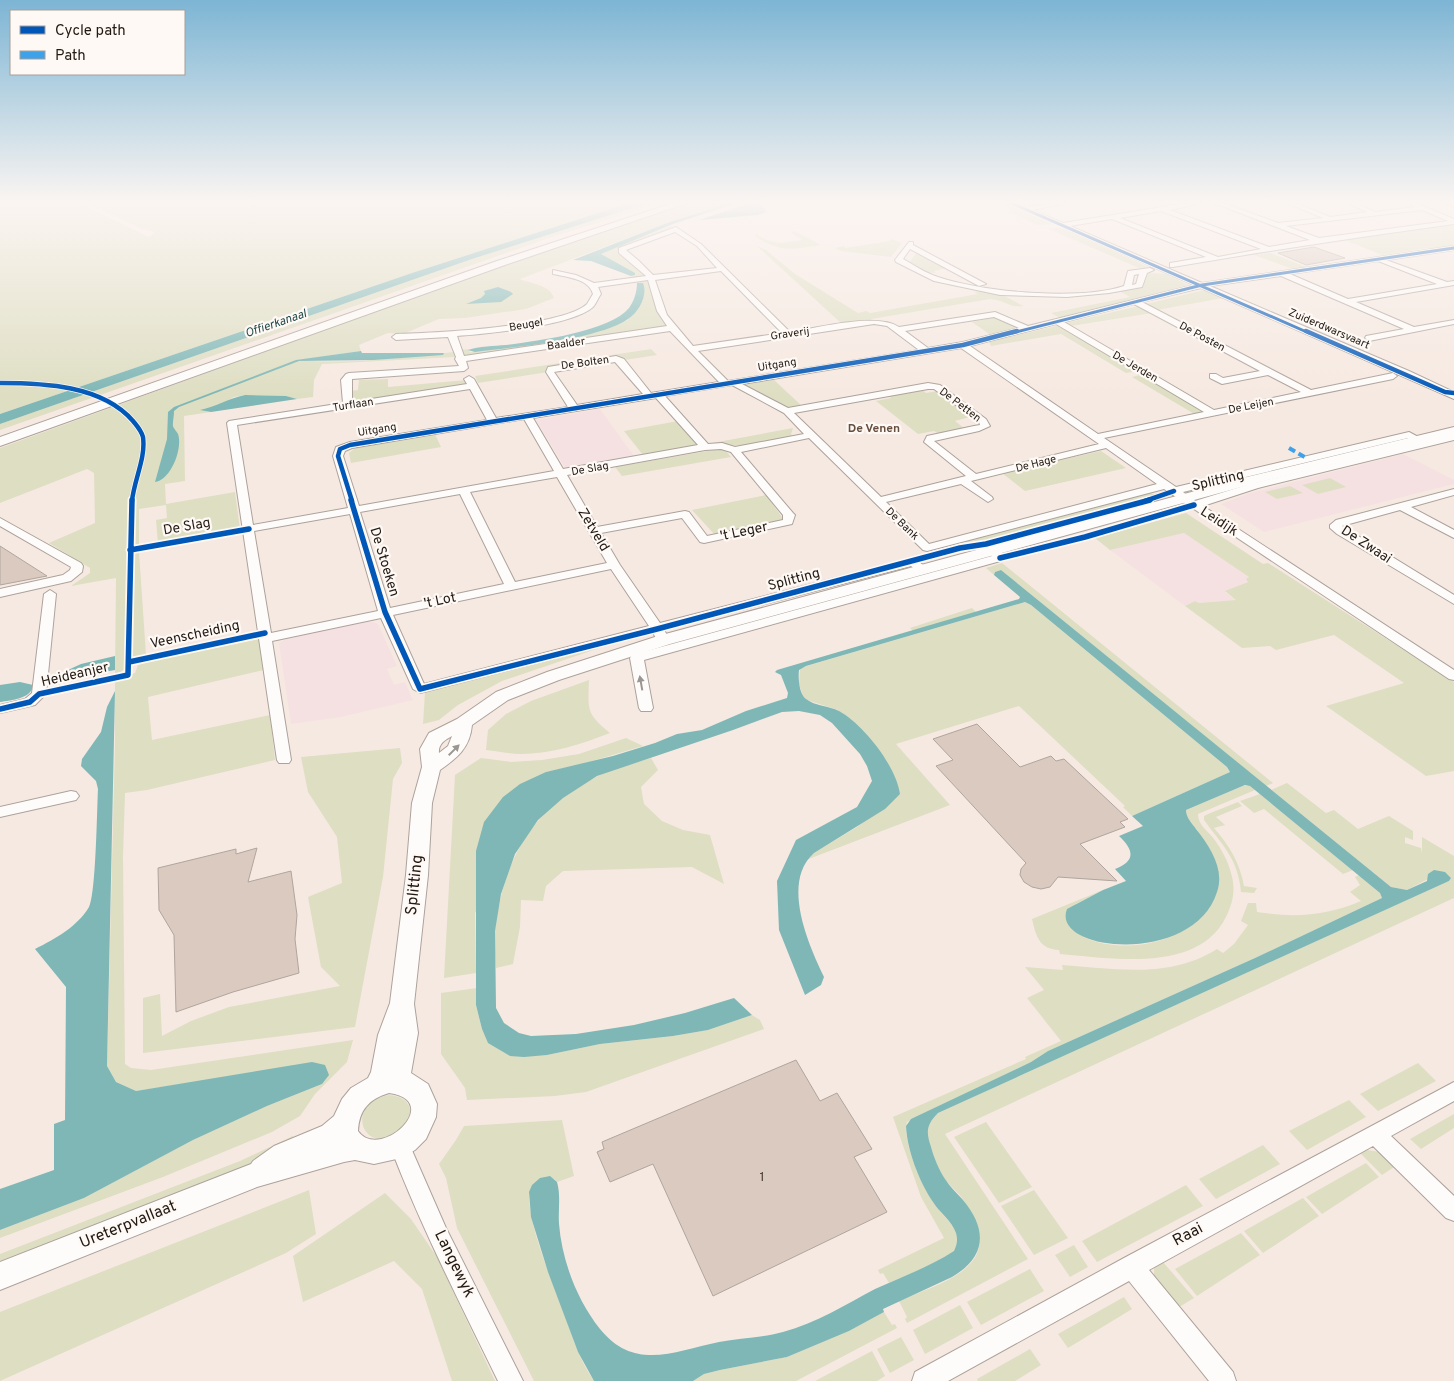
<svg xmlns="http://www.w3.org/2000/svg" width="1454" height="1381" font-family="Overpass,sans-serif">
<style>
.education{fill:#f5e1e2}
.green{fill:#dedec3}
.water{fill:#7eb7b6}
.building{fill:#dacabf;stroke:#b0a59e}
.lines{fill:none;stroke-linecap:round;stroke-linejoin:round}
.minor-casing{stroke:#aca29b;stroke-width:2}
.major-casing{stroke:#aca29b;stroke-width:2}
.highway-casing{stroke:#aca29b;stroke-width:2}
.minor{fill:#fefcfa;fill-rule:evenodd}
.major{fill:#fefcfa;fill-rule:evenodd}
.highway{fill:#fefcfa;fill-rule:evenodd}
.quiet{stroke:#3ea2ea;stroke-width:4;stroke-dasharray:7 4;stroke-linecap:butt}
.cycleway-far2-casing{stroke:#fef9f5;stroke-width:5}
.cycleway-far1-casing{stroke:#fef9f5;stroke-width:6}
.cycleway-casing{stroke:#fef9f5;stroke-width:9}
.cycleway-far2{stroke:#0057b8;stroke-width:3}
.cycleway-far1{stroke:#0057b8;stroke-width:4.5}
.cycleway{stroke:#0057b8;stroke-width:5.5}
.oneway{fill:#9b9692}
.labels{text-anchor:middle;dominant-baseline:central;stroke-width:4.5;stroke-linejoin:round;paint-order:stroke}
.far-street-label{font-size:11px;fill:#221912;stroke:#fef9f5}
.far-water-label{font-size:12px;font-style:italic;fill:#224a4b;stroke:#fef9f5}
.far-neighbourhood-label{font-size:12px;font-weight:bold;fill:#664f3f;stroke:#fef9f5}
.street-label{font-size:14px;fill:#221912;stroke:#fef9f5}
.near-number-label{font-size:14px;fill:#50453d}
.near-street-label{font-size:16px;fill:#221912;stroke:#fef9f5}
</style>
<rect width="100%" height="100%" fill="#f6e9e1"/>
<path class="education" d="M600,409L634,456L565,468L536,420Z
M1403,454L1454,480V484L1264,532L1221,504L1250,493Z
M1184,533L1249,577V581L1225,592L1236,600L1199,603L1195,601L1185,606L1110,550Z
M365,622H373L378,624L397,666L387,669L394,685L405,682L413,700L341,717L291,724L279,643L286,639Z"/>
<path class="green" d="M0,203H78L149,237L155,232L142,229L87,203H629L415,272L0,414Z
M648,203H659L546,239L0,430V424L472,259Z
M692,203H729L667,223L520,279C531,284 549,284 554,298L526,309L465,318L439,319L403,334L388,333L359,345L361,351L300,360C350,365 404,357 454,352L455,357L322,364L314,380L313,397L297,399L286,396L245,395L234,397L220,405L202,410L211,412L184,416L185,481L165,484L166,504L235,492L240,529L158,544L156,520L167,518L166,505L139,509V552L146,655L133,660L120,673L115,674L116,578L71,586L90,573V568L49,543L95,523L94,473L87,469L0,503V448C230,365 459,278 692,203Z
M998,203H1007L1052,224L1037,225L1010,212L1013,210Z
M1454,223V246L1432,250L1427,248L1382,255L1340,238Z
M671,226L674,229L618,249L619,252L650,281L649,283C658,299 655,310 668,326L462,357L460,350L469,349L470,352H475L589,333L628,320L640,283H637L632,276L635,275L601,254L608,250Z
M1056,228L1065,229L1148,267L1139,268L1049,229Z
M794,231L821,245C793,249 780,253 755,236L756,234C774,246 783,243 803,240L791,233Z
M892,239L902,243L891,257L841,251L835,248L845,246V248L890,241Z
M757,246L766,250L795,274L858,313L866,311L870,313L978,294L974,292C994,289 1007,297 1023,306C1010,308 1004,300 990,299L842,324Z
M917,252L947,268L934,271L936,273C926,274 918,268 909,263Z
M1270,253L1312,269L1298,271L1254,255Z
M1150,273L1166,274L1188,285L1060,318L1051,313L1130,297L1119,291L1143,287L1146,275Z
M1204,290L1223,298L1157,310L1146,304Z
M1139,306L1152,313L1071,326L1066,323Z
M997,317L1021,328L992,336L972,322Z
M1060,325L1138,371L1126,373L1061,334L991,346L989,342Z
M651,349L657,355L478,383L475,376Z
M1144,374L1208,413L1196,415L1132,377Z
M388,379V387L467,380L470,385L352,404L351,391L358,390L359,380Z
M773,379L803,407L789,409L741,384Z
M921,389L926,393L938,391L974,416L955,421L965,429L939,434L934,431L918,434L876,401L891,398L888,395Z
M678,421L699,445L643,455L624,431Z
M793,428L791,434L794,438L746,446L707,444Z
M435,434L441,447L351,463L349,453L356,447Z
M719,449L725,450L731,457L622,476L615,467Z
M1101,451L1126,468L1025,491L1002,473Z
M1330,478L1346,487L1318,494L1302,485Z
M1290,486L1303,493L1277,499L1265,492Z
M1149,492L1156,496L969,545L963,540Z
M766,495L784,520L780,523L716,536L692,510Z
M1186,513L1263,564L1268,563L1454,682V771L1426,776L1326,706L1404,683L1334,635L1276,650L1270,646L1242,648L1185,606L1195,601L1199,603L1236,600L1225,591L1248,582L1246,579L1249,577L1184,533L1110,550L1095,538Z
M1002,563L1273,783L1266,786L1006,574L1001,570L995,572L994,575L986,568Z
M1025,602L1031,605L1227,767L1230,772L1132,816L1123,807L1125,806L1019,706L896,744L950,805L806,860L814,853L857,827L900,794L838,710L807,700L803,696L799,684L800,668Z
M972,608L976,612L913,631L910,628Z
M260,639L264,670L148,697L152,740L270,715L275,760L147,790L125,793L123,857L125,1064L131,1068L151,1070L353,1040L347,1062L315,1094L300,1116L272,1132L163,1177L0,1238V1230L84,1198L193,1140L267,1106L322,1084L188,1083L136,1091L116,1082L107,1066L115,744V680L135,673L138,665L146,662Z
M626,639L502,681L458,705L439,720L423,724L425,692Z
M589,680C588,710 586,713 610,733C582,744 551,754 521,754C509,754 497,751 486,750L488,730L506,714L531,701Z
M626,738L643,746L582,764L546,772L475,913L476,973L444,978L455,775L481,758L511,762L542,760L579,754Z
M400,748L402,763L393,779L383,877L355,1027L143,1053V998L160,994L162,1036L191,1021L229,1007L340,986L321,967L308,897L342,883L337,837L308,792L301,757Z
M651,758L658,770L641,787L644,804L662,821L683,830L710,835L724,884L692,867L563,871L546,886L543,901L521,900L520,927L513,964L496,968C495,955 494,942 495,929C504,859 532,809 596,777C613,768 633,764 651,758Z
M1287,783L1326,813L1334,810L1358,829L1389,816L1413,831V840L1405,837V843L1421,848L1422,853V837L1454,856V898L945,1134L1028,1259L907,1323L905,1319L907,1317L899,1301C919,1292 943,1285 961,1272C990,1251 980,1227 964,1201C960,1194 952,1188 946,1181C936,1167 925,1142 928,1124L938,1113L1449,881L1451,878L1428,879L1407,890L1391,887L1271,790Z
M1250,785L1255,790L1198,814C1198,825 1208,831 1214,839C1222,850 1228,861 1231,873C1236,889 1233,903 1226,917C1198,974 1110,958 1060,954L1059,950C1039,949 1036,936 1032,919L1103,890L1076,904L1083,937C1121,954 1173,945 1203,916L1198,831L1187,817L1186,810L1243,786Z
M1260,794L1353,870L1343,874L1264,809L1254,813L1240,801Z
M1238,802L1242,806L1216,817L1225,825L1214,828C1229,845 1240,863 1244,886L1257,888L1254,893L1241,892C1238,858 1222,845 1204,820V816L1208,814Z
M1359,875L1380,893L1382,898L1255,958L1048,1051L1031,1062L907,1122C902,1141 922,1186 933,1202C939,1212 951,1221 956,1232C958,1238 958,1246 954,1251C946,1261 902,1277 889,1283L883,1273L880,1274L878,1270L944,1238L921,1197L893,1117L1026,1059L1025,1057L1061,1041L1027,998L1044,990L1025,967L1063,970L1062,965C1115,969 1170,979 1217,949L1223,953L1234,944L1248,925L1241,921L1248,903H1256L1257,912C1294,918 1326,916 1361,901L1350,892L1360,885L1355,877Z
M477,988L476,1005L482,1029L488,1042L510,1056L547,1055L600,1044L673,1036L708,1030L752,1015L760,1020L764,1029L586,1092L555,1096L467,1100L465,1088L441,1054V993Z
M1418,1063L1436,1081L1378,1111L1360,1094Z
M389,1095C401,1096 413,1102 410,1117C408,1123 403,1128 398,1132C363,1157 343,1104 389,1095Z
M1349,1100L1366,1117L1307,1150L1289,1131Z
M1454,1114V1128L1421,1149L1410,1139Z
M562,1120L574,1176L557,1182L554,1179L529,1192C528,1224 550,1276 562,1307C571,1333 578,1358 594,1381H534L457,1228L446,1178L439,1164L456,1140L464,1126Z
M986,1122L1032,1187L999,1203L954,1137Z
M293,1136L295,1144L231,1177L0,1267V1254L240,1161Z
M1263,1145L1280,1164L1216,1199L1199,1179Z
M1367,1150L1380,1152L1397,1165L1382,1175L1360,1153Z
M1366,1163L1379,1177L1322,1214L1306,1197Z
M1186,1185L1203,1206L1097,1262L1082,1241Z
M309,1190L316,1234L286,1253L0,1381V1312Z
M1034,1190L1068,1238L1034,1255L1001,1206Z
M385,1193L411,1219L437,1257L495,1381H452L422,1289L394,1261L303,1302L293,1256Z
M1303,1198L1319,1216L1263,1253L1244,1231Z
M1241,1233L1260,1255L1197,1296L1175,1269Z
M1074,1245L1088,1267L1070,1277L1055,1255Z
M1163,1262L1194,1298L1176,1309L1154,1279V1268Z
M1030,1269L1044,1291L981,1325L967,1302Z
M1124,1297L1132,1309L1068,1348L1058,1334Z
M960,1305L973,1328L925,1354L913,1330Z
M884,1312L892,1325L895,1324L897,1328L796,1381H693L704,1374L720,1370L787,1357L849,1331Z
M901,1337L914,1360L890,1373L877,1349Z
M1030,1349L1041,1365L1015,1381H978L977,1379Z
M872,1351L885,1376L877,1381H815Z"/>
<path class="water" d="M629,203H648L472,259L0,424V414L415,272Z
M729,203H737L673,224L601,254L635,273V275L631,276L591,261L573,260L667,223Z
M750,203H760L767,212L757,215L699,220Z
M637,283H643C648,295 639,312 628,319C597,340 514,347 475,352L468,350C479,346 494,346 506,345C536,341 609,332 629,308C634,301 637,292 637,283Z
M498,287L511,292L513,294L501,302L466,304L481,298L485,294L484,291Z
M361,351L362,353H444L443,355L374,360L299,361L179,407L174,411C174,416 173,419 173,423C172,428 176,430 178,434C183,448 171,480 155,482L167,439L168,412L174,407L296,360Z
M245,395L286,396L297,399L211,412L200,410C216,407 229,398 245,395Z
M1001,570L1391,887L1407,890L1427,881L1428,874L1434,870L1445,872L1451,878L1449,881L938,1113C926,1125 926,1132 931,1147C934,1158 939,1170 945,1179C950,1187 957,1193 963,1200C988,1230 986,1257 952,1277L883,1309L884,1312L849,1331L787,1357L720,1370L704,1374L693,1381H594L578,1352L548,1272L531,1217L529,1192L532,1185L540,1178L550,1176L557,1182C561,1196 558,1210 559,1224C562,1261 577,1300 600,1329C635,1372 675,1351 719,1342C740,1338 762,1338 783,1332C816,1323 845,1305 875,1289C902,1277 929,1267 954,1251C957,1245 958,1240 956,1233C952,1221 939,1212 933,1202C919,1181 907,1150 906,1126L911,1119L1031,1062L1048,1051L1255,958L1382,898L1380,893L1250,786L1245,785L1186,810C1186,818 1192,823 1196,829C1210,847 1225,869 1217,892C1194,966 1050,952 1067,909L1103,890L1126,881L1115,869C1136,861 1134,850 1119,836L1143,826L1132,816L1230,772L1227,767L1031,605L1025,602L806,666L799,670C798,678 799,694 806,699C815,706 829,706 839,711C864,725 896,766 900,794L885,809L814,853C781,882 808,944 824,977L821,985L805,995L779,930L777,881L796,840L857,807L872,781L867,766L860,754L832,723L820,715L799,711L782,712L733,730L597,776L563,798L538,820L515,854L501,894L495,931L496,1008L504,1023L519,1033L531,1036L576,1034L634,1025L685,1013L734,998L752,1015L708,1030L673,1036L600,1044L547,1055L524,1057L510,1056L488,1043L482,1029L476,1005V851L484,822L503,797L520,784L546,772L613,756L655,743L677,734L702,730L746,711L787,698L788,693L781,675L775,672L777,670L1019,599L1020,597L994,575L995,572Z
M115,656V670L82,676H67L68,670L81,664Z
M20,682L33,685C32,699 11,700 0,702V685Z
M115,691L107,1066L116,1082L136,1091L312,1062L325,1065L329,1075L322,1084L267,1106L193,1140L84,1198L0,1230V1189L54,1170V1124L65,1120L66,987L35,949C55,939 77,927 89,907C96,895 97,809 98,789L96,781L81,766L82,759L101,732L107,707Z"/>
<path class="building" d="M1314,247L1345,258L1306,265L1278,253Z
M0,546L47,576L0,585Z
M977,724L1020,767L1051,756L1056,761L1064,759L1128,819L1120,822L1125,827L1080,844L1117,881L1058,877L1050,887L1041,889L1032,887L1024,882L1020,875L1021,869L1026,863L936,766L953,760L933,739Z
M257,848L248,882L291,871L297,915L295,939L299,973L233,992L176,1012L174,935L159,910L158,868L236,849V854Z
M796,1060L820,1101L837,1093L872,1149L854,1157L887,1212L713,1296L653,1164L610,1182L597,1152L604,1149L602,1142Z"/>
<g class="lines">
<g class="minor-casing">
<path id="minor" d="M1008,203H1016L1025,207L1068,203L1032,210L1063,223L1187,203H1202L1170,210L1269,247L1310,240L1214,203H1223L1278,223L1323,218L1287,203H1296L1330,217L1367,212L1347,203H1356L1375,212L1415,207L1410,204L1416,203L1454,219V224C1360,237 1266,251 1173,267H1170V263L1206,257L1112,219L1070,226L1202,283L1454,246V250L1386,260L1447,282L1454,281V285L1356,302L1414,327L1454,320V324L1369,341L1365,338L1366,336L1404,329L1281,276L1210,286L1409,371L1454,392V399L1201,288L1142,302L1311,390L1393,373L1397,376L1393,379L1104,438L1176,487L1409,432L1422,439L1417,442L1408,438L1183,492L1195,501L1250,484L1454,434V440L1258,488L1203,506L1454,670V680L1449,679L1164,489L927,551L923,550L809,438L741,452L793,513L795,515L792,524L704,543L700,542L682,518L601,533L620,565L660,623L913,558L929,569L927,572H919L911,566L664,630L667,635L666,638H656L653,633L420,693L413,689L381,618L272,641L291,760L289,763H279L277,760L227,423L229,421L343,403L341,380L346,374L349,373L459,366L455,359L456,357L448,337L396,340L392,337L396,334C433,333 562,327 587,304C589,301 591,297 593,294C589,279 567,277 553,274V270L576,275L594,283L646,276L619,253V248L676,227L701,244L790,332C817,328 877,312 899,327L995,312L1028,326L1194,285ZM1422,210L1448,221L1319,238L1286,226ZM1161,211L1261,249L1218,257L1120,218ZM675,232L697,246L717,268L653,275L639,261L626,250ZM1378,261L1437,284L1348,299L1290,274ZM721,271L782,333L693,346L667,315L655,280ZM648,280L657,311L667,326L464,356L457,336C486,334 572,326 593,307C596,304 598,298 601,294L598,287ZM1134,304L1260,371L1223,378L1216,374H1210V378L1222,384L1268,375L1301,392L1214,410L1064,322ZM994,317L1019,328L963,342L928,348L905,331ZM874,324L887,326L919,350L728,381L698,351ZM1056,324L1204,412L1098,434L970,346ZM670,331L719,382L651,393L624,359L616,356L548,367L546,372L568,407L496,418L474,379L469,376L464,379L467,384L352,402V379L464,371L468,368L466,361ZM961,348L1099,444L976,474L934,441L979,431L990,426L986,419L940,385L928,383L788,408L742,384ZM615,362L643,394L577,405L554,372ZM732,385L784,413L804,434L735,447L722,443L708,444L665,396ZM470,389L487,420L350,442L336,447L333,456L348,508L253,525L237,425ZM928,389H934L979,422L980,425L974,426L927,436L924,442L966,476L881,497L794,413ZM656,398L698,445L563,469L533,418ZM524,419L554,471L359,506L343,456L345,451L352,448ZM1106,448L1157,484L929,544L886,502L961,484L988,502L993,499L992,497L971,481ZM721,449L731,452L783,515V520L707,536L689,512L685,511L597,527L567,475L705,450ZM557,477L607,563L515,582L470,492ZM460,494L504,584L390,608L360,512ZM350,514L378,611L271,633L254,531ZM611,569L649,626L424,684L393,615Z
M1446,203H1454V207Z
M909,242H913V245L986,284L979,286L910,249L903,259C914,265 925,273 938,277C983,292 1078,301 1124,286L1128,271L1150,268L1154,270L1147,273L1142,287L1109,293L1067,297L1000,295L934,281L896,262L895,260ZM1139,274L1136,284L1132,285L1134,275Z
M1454,489V495L1411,507L1454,530V538L1400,510L1342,526L1454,595V604L1337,534L1330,528V525L1336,520Z
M0,518L81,563L83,566L82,572L71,581L0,597V589L63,575L70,570L71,567L0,526Z
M993,547C999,548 1002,553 1006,558L1004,560L644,660L653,708L651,711H641L639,708L630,658L632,655L992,556L987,550Z
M50,590L56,594L46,694L35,705L0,713V705L25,699L32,693L44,594Z
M71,791L76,792L79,796L76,800L0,817V807Z
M1454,1082V1101L1391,1136L1454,1196V1221L1446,1218L1373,1146L1149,1270L1233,1372L1236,1381H1209L1129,1281L948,1381H912L915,1372L1124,1258Z
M400,1136L407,1139L446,1228L523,1381H498C460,1303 421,1227 390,1146L393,1139Z"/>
</g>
<g class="major-casing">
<path id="major" d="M1454,427V435L1256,483L670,644L559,680L508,700L472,725C470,748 457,758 440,770L432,803L428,875L414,1004L418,1033L411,1073L428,1084L437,1104L436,1117L426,1139L415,1150L401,1158L374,1164L355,1160L344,1162L257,1187L0,1290V1262L251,1164L253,1161L274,1146L322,1126L334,1116L342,1099L351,1088L368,1078L371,1072L378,1035L390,1003L406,875L412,803L422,767L420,749L429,733L457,719L496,692L547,672L658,636L1247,477ZM452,736L448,746L439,753C438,744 445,740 452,736ZM389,1093C445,1101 380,1162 358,1131C359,1110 369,1099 389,1093Z"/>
</g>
<g class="highway-casing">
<path id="highway" d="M673,203H687L505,265L0,446V437L497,261Z"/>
</g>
<use href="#minor" class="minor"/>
<use href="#major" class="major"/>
<use href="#highway" class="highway"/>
<path class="quiet" d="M1289,448L1308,459"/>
<g class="cycleway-far2-casing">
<path id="cycleway-far2" d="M1011,203L1309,333
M1012,333L1202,285L1454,248"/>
</g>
<g class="cycleway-far1-casing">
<path id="cycleway-far1" d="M1306,331L1445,392L1454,393
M0,383C43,383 102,385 133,421C137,426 141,430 143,437C146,458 134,480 132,501
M352,501L338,456L340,449L350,445L963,345L1017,331
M1145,501L1174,491"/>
</g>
<g class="cycleway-casing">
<path id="cycleway" d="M351,500L385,612L420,689L657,629L960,548L986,544L1150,500
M130,550L249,529
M1000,558L1085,537L1194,505
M129,662L265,633
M0,709L30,702L39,694L128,675L132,500"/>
</g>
<use href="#cycleway-far2" class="cycleway-far2"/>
<use href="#cycleway-far1" class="cycleway-far1"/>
<use href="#cycleway" class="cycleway"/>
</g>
<defs><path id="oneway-solid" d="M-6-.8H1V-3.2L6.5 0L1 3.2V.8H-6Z" transform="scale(1.25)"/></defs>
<g class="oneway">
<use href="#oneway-solid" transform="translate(641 683) rotate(-100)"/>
<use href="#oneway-solid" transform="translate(454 750) rotate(-45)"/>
</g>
<linearGradient id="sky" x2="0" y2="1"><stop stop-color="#7db5d4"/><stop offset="0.51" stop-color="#fbf5f2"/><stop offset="1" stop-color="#fbf5f2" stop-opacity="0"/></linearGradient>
<rect width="1454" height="396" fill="url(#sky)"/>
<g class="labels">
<g class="far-street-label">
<text transform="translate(526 325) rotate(-10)">Beugel</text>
<text transform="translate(1329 329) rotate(23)">Zuiderdwarsvaart</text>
<text transform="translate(790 334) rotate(-8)">Graverij</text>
<text transform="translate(1202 337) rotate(28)">De Posten</text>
<text transform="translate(566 344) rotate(-8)">Baalder</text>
<text transform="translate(585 363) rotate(-8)">De Bolten</text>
<text transform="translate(777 365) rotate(-9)">Uitgang</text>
<text transform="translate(1135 367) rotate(30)">De Jerden</text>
<text transform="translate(353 405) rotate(-9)">Turflaan</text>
<text transform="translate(960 405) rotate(37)">De Petten</text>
<text transform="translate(1251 406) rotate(-11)">De Leijen</text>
<text transform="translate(377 430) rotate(-9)">Uitgang</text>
<text transform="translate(1036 464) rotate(-14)">De Hage</text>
<text transform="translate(590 469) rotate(-10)">De Slag</text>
<text transform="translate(902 524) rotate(44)">De Bank</text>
</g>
<g class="far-water-label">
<text transform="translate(276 324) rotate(-19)">Offierkanaal</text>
</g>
<g class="far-neighbourhood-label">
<text x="874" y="429">De Venen</text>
</g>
<g class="street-label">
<text transform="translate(1218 481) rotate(-13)">Splitting</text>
<text transform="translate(1219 522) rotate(33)">Leidijk</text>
<text transform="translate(187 527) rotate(-10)">De Slag</text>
<text transform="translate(593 530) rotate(59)">Zetveld</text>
<text transform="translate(744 532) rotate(-12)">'t Leger</text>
<text transform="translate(1366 545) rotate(33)">De Zwaai</text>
<text transform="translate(384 562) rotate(73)">De Stoeken</text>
<text transform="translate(794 580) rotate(-15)">Splitting</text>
<text transform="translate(440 601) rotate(-12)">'t Lot</text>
<text transform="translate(195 635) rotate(-12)">Veenscheiding</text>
<text transform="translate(75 675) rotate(-13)">Heideanjer</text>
</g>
<g class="near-number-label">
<text x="762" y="1177">1</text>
</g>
<g class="near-street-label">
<text transform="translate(415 885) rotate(-84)">Splitting</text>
<text transform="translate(128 1225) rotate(-22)">Ureterpvallaat</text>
<text transform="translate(1188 1235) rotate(-28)">Raai</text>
<text transform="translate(454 1264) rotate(64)">Langewyk</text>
</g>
</g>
<rect x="10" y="10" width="175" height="65" fill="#fef9f5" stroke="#a69f9a"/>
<rect x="20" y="26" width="25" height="8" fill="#0057b8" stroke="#a69f9a"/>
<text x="55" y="35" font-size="15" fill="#221912">Cycle path</text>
<rect x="20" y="51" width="25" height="8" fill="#3ea2ea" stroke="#a69f9a"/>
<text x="55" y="60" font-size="15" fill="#221912">Path</text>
</svg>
